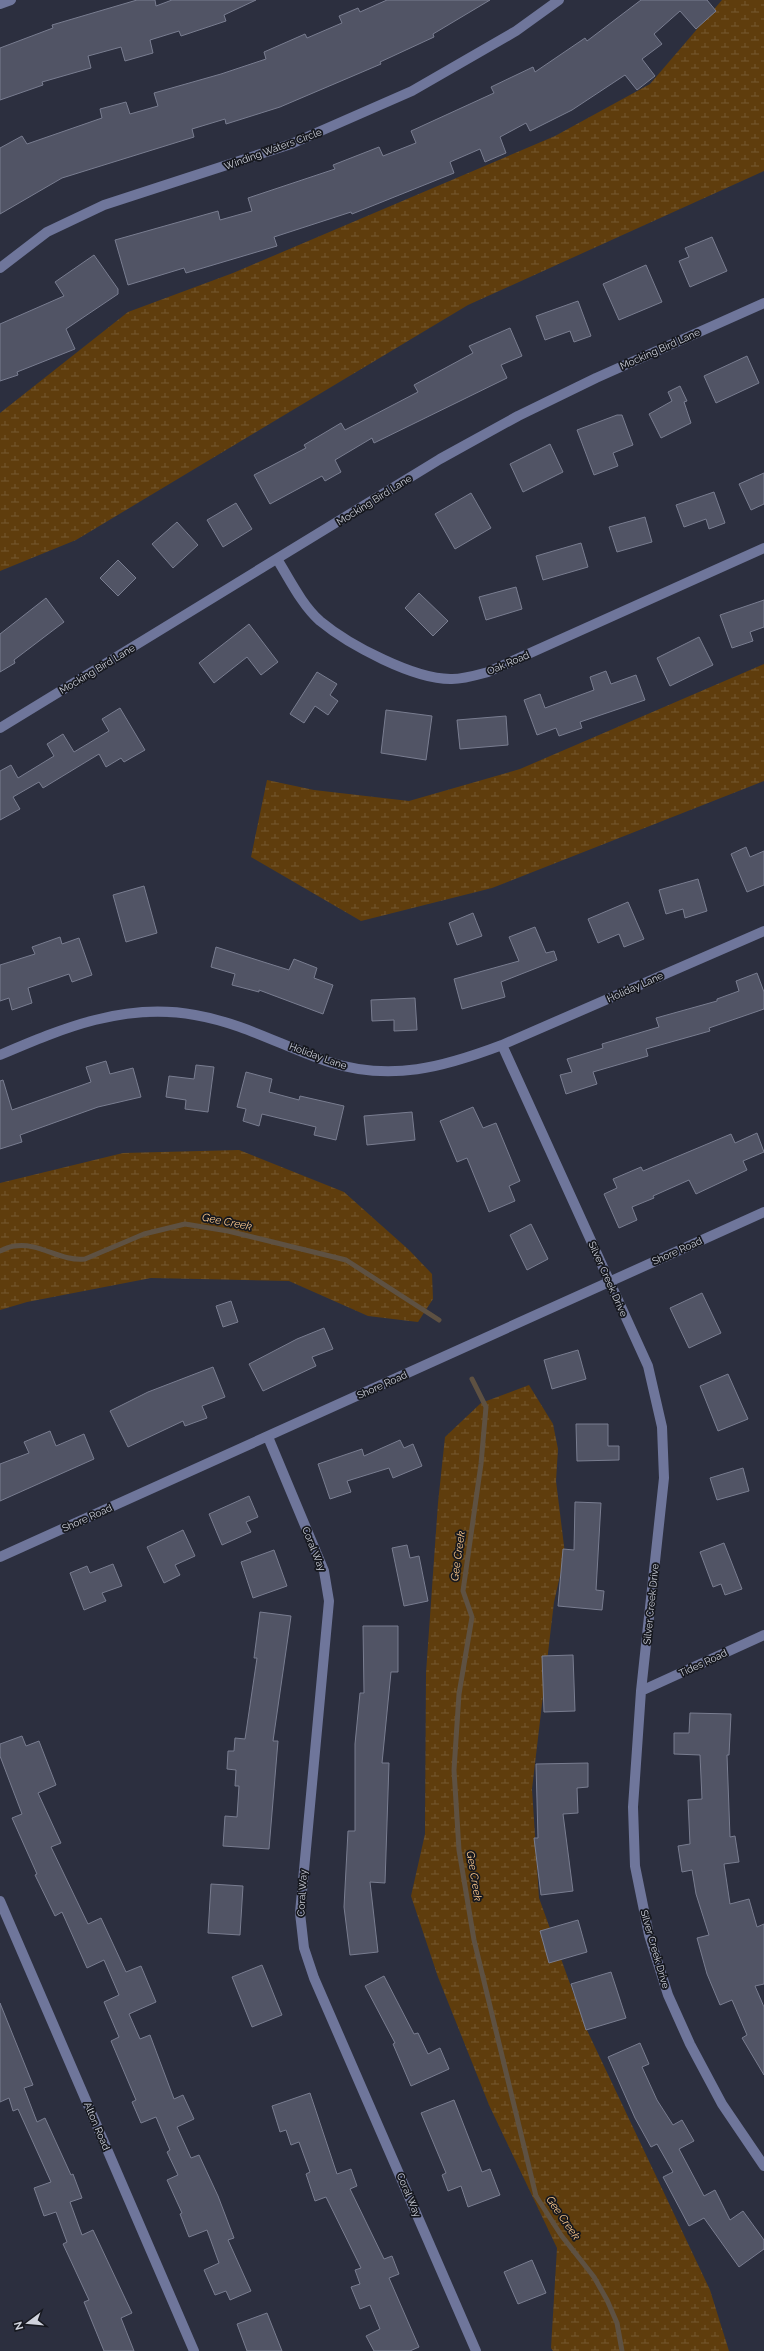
<svg xmlns="http://www.w3.org/2000/svg" width="764" height="2351" font-family="Raleway,sans-serif">
<style>
.wetland{fill:url(#wetland-marsh)}
.lines{fill:none;stroke-linecap:round;stroke-linejoin:round}
.stream{stroke:#5e5142;stroke-width:5}
.building{fill:#515465;stroke:#797d90}
.minor{stroke:#6f769b;stroke-width:10}
.labels{text-anchor:middle;dominant-baseline:central;stroke-width:3.5;stroke-linejoin:round;paint-order:stroke}
.street-label{font-size:10px;fill:#cfd2dc;stroke:#16181f}
.water-label{font-size:11px;font-style:italic;fill:#fbc88c;stroke:#16181f}
</style>
<defs>
<pattern id="wetland-marsh" width="20" height="14" patternUnits="userSpaceOnUse"><rect width="20" height="14" fill="#5f3d0d"/><path d="M1 5h8M5 5V1M11 12h8M15 12V8" fill="none" stroke="#755830"/></pattern>
</defs>
<rect width="100%" height="100%" fill="#2c2f3f"/>
<path class="wetland" d="M722,0H764V171L468,305L76,540L0,571V413L128,312L233,273L555,136L650,84Z
M764,664V781L492,888L361,921L251,857L267,780L314,790L409,801L520,769Z
M239,1150L344,1192L409,1250L432,1274L433,1299L418,1322L368,1316L289,1281L151,1278L27,1302L0,1310V1183L123,1153Z
M529,1385L553,1424L558,1449L556,1481L565,1554L554,1602L532,1789L539,1898L586,2028L710,2290L729,2351H553L551,2348L557,2248L489,2105L438,1977L411,1896L425,1834L426,1673L438,1503L445,1437L481,1403Z"/>
<g class="lines">
<path class="stream" d="M0,1251C5,1249 10,1246 15,1246C39,1242 61,1262 85,1259L144,1234L185,1224L228,1231L346,1260L439,1320
M472,1379L486,1407L481,1464L463,1591L472,1617L459,1694L454,1770L459,1850L474,1940L536,2196L561,2235L594,2277L607,2300L617,2323L622,2351"/>
</g>
<path class="building" d="M137,0H155L156,6L172,0H256L224,15L226,21L181,36L179,31L150,40L153,53L125,61L121,47L88,56L91,68L42,82L43,85L0,100V48L53,28L52,25Z
M387,0H490L433,34L434,37L380,62L381,64L280,107L226,124L225,119L192,129L194,137L62,178L0,214V148L22,136L27,144L102,118L100,109L126,102L130,114L158,106L154,93L221,74L266,59L264,52L305,34L307,38L342,23L339,16L358,8L360,12Z
M641,0H707L716,11L696,29L680,11L654,34L662,44L642,59L655,76L637,90L625,75L572,110L530,131L526,123L500,137L506,153L485,162L480,149L450,162L454,173L352,214L351,212L274,237L277,246L186,273L184,268L128,285L115,240L218,211L220,220L252,211L248,198L335,169L333,165L379,147L383,156L416,143L411,131L494,93L491,87L533,67L535,72L585,38L587,41Z
M712,237L727,271L690,287L679,261L689,257L685,248Z
M94,255L118,289V294L66,329L75,349L17,372L18,375L0,381V324L64,296L55,282Z
M646,265L662,302L619,320L603,284Z
M578,301L591,336L574,342L570,331L545,340L536,316Z
M510,328L522,356L501,365L507,378L374,443L372,438L335,460L341,472L325,481L322,476L270,504L254,475L306,448L304,445L341,423L345,430L418,392L414,385L473,353L469,346Z
M747,356L759,383L716,403L704,376Z
M680,386L687,401L684,402L691,423L661,438L649,414L672,401L668,392Z
M617,415H622L633,445L613,453L618,466L594,475L577,430Z
M550,444L563,472L523,492L510,464Z
M764,473V504L751,510L739,484Z
M714,492L725,523L709,529L706,519L684,527L676,505Z
M471,493L491,528L455,549L435,514Z
M236,503L252,529L223,547L207,520Z
M645,517L652,542L617,552L609,527Z
M177,522L198,545L173,568L152,544Z
M581,543L588,567L543,580L536,556Z
M118,560L136,578L118,596L100,578Z
M516,587L522,609L486,620L479,597Z
M419,593L448,621L433,636L405,608Z
M46,598L64,622L14,660L15,663L0,672V634Z
M764,600V627L750,632L753,641L732,648L720,615Z
M249,624L278,662L261,675L247,657L214,683L199,663Z
M699,637L713,665L670,686L657,658Z
M606,671L611,684L636,675L645,700L580,722L582,728L559,736L556,728L537,735L524,700L540,694L545,708L594,690L590,677Z
M317,672L337,684L330,695L338,701L328,715L315,706L304,723L290,714Z
M120,708L145,750L124,762L121,758L106,767L99,754L43,788L39,782L13,797L20,809L0,820V771L11,765L18,778L54,756L47,744L63,734L74,752L109,731L102,719Z
M386,710L432,716L426,760L381,753Z
M506,716L508,745L460,749L457,720Z
M746,847L750,857L764,851V885L747,892L731,854Z
M698,879L707,911L685,918L683,909L666,914L659,890Z
M144,886L157,933L126,942L113,895Z
M628,902L644,939L624,947L619,934L598,943L588,919Z
M473,913L482,936L457,945L449,923Z
M535,927L546,953L554,951L557,960L501,982L505,997L462,1009L454,979L519,961L509,937Z
M60,937L62,944L79,938L92,975L72,982L69,974L28,988L32,1003L12,1010L9,998L0,1001V965L35,954L32,947Z
M216,947L289,970L294,959L317,968L314,978L333,985L323,1014L259,990V992L232,985L235,974L211,967Z
M757,973L764,992V1009L709,1028L710,1031L646,1049L648,1056L593,1072L597,1084L566,1094L560,1075L572,1072L567,1059L603,1048L602,1044L659,1027L656,1018L717,1001V999L739,991L736,981Z
M415,998L417,1030L394,1031V1020L372,1021L371,1000Z
M106,1061L110,1074L133,1068L141,1097L98,1107L20,1135L22,1142L0,1149V1081L3,1080L12,1110L91,1082L86,1067Z
M196,1065L214,1067L208,1112L185,1109L186,1100L166,1097L169,1076L194,1079Z
M246,1072L272,1079L269,1092L299,1100L300,1096L344,1106L336,1140L314,1135L316,1127L262,1114L259,1126L243,1121L246,1109L237,1107Z
M473,1107L483,1128L496,1123L520,1181L509,1186L515,1201L489,1212L467,1158L457,1162L440,1121Z
M412,1112L415,1140L367,1145L364,1116Z
M757,1133L764,1152L743,1161L747,1170L696,1194L689,1180L653,1196L654,1198L632,1207L637,1220L619,1228L604,1194L617,1188L613,1179L641,1167L643,1171L731,1134L735,1143Z
M531,1224L548,1259L527,1270L510,1235Z
M702,1293L721,1333L689,1348L670,1308Z
M231,1301L238,1322L223,1327L216,1306Z
M324,1328L333,1349L312,1357L316,1366L263,1391L249,1364L297,1339Z
M578,1350L586,1379L552,1389L544,1360Z
M213,1367L225,1397L202,1406L207,1418L185,1426L183,1421L128,1447L110,1411L148,1392Z
M728,1374L748,1419L718,1431L700,1386Z
M576,1424H608V1446H619V1460L577,1461Z
M50,1431L56,1446L84,1434L94,1459L0,1501V1464L29,1453L24,1442Z
M400,1440L404,1448L413,1444L422,1466L393,1478L389,1468L347,1481L351,1492L330,1499L318,1464L362,1449L364,1456Z
M743,1468L749,1491L717,1500L710,1478Z
M249,1496L258,1517L246,1522L251,1532L222,1545L209,1514Z
M575,1502L601,1503L596,1590L604,1591L602,1610L558,1606L563,1549L574,1550Z
M183,1530L195,1556L175,1565L180,1575L164,1583L147,1547Z
M724,1543L742,1589L725,1595L721,1584L713,1587L700,1552Z
M407,1545L410,1558L419,1556L428,1601L404,1606L392,1548Z
M274,1550L287,1586L253,1598L241,1562Z
M113,1564L122,1586L102,1593L106,1601L84,1610L70,1573L87,1566L90,1573Z
M260,1612L291,1616L273,1741H278L269,1849L223,1846L225,1816L237,1817L239,1786H235L236,1770L227,1769L228,1751H234L235,1738L245,1739L257,1658H254Z
M363,1626H398V1672H391L382,1763H389L385,1883L370,1882L378,1952L350,1955L344,1907L348,1831H355V1744L360,1693H364Z
M573,1655L575,1711L544,1712L542,1656Z
M690,1713L731,1714L729,1755H727L730,1837L735,1836L739,1862L724,1864L730,1904L749,1899L757,1927L764,1924V1984L755,1986L764,2007V2075L742,2038L747,2035L732,2000L720,2005L707,1974L697,1938L709,1935L696,1894L692,1870L682,1872L678,1846L690,1844L688,1800L702,1799L700,1755L674,1754V1733H689Z
M22,1736L26,1746L39,1741L56,1785L38,1793L61,1843L51,1847L88,1924L101,1918L126,1972L141,1966L156,2002L129,2014L140,2039L150,2035L174,2099L183,2095L194,2119L177,2127L191,2158L199,2155L218,2196L234,2238L228,2240L251,2291L230,2300L226,2291L215,2295L204,2270L219,2263L207,2230L189,2237L180,2214L182,2213L167,2180L178,2175L167,2152L170,2150L156,2117L141,2123L132,2102L136,2100L111,2041L119,2037L104,2002L119,1995L104,1960L87,1968L62,1912L55,1916L35,1875L37,1874L12,1818L22,1814L0,1756V1744Z
M588,1763V1787L577,1788L578,1813L563,1814L573,1891L541,1895L534,1838H538L536,1764Z
M211,1884L243,1886L240,1935L208,1933Z
M578,1920L587,1952L549,1963L540,1931Z
M262,1965L282,2015L252,2027L232,1977Z
M611,1972L626,2018L586,2030L571,1984Z
M384,1976L414,2034L418,2033L428,2054L440,2048L449,2069L411,2086L393,2044L395,2043L365,1986Z
M0,2003L33,2085L24,2088L37,2122L45,2118L71,2175L73,2174L82,2198L70,2202L82,2235L93,2230L132,2313L121,2318L134,2351H104L84,2302L89,2300L63,2244L67,2242L56,2212L44,2216L34,2188L51,2182L18,2109L13,2111L9,2098L0,2102Z
M640,2043L649,2064L642,2067L657,2100L673,2125L682,2120L694,2141L679,2149L704,2196L715,2190L730,2220L743,2211L764,2240V2249L739,2267L704,2218L689,2226L663,2177L673,2172L657,2144L651,2147L635,2118L608,2057Z
M310,2093L337,2174L351,2169L357,2186L350,2189L384,2259L392,2256L399,2274L389,2278L419,2347L410,2351H374L366,2336L380,2329L370,2305L360,2309L351,2287L360,2284L355,2270L361,2268L326,2197L315,2201L306,2174L310,2172L299,2142L291,2145L286,2130L280,2132L272,2106Z
M454,2100L482,2172L490,2169L500,2195L468,2207L461,2186L448,2191L442,2175L446,2173L421,2113Z
M532,2260L546,2293L518,2304L504,2272Z
M267,2313L282,2351H247L237,2324Z"/>
<g class="lines">
<path class="minor" d="M0,4L11,0
M0,268L47,232L104,205L291,144L412,91L516,31L559,0
M277,559C290,580 302,605 320,621C349,645 415,680 452,679C464,679 477,675 488,672L764,548
M0,728L440,459L518,416L596,378L764,303
M502,1045L648,1366L662,1427L664,1478L641,1691L633,1807L635,1866L649,1935L668,1995L690,2044L722,2104L764,2166
M0,1055C63,1028 125,1002 195,1015C243,1023 284,1047 329,1062C391,1082 444,1067 502,1045L764,931
M268,1437L324,1571L329,1601L300,1913L304,1948L314,1978L476,2351
M0,1557L764,1212
M641,1691L764,1635
M0,1901L194,2351"/>
</g>
<g class="labels">
<g class="street-label">
<text transform="translate(273 149) rotate(-20)">Winding Waters Circle</text>
<text transform="translate(660 349) rotate(-24)">Mocking Bird Lane</text>
<text transform="translate(374 500) rotate(-32)">Mocking Bird Lane</text>
<text transform="translate(508 663) rotate(-23)">Oak Road</text>
<text transform="translate(97 669) rotate(-31)">Mocking Bird Lane</text>
<text transform="translate(635 987) rotate(-24)">Holiday Lane</text>
<text transform="translate(318 1056) rotate(20)">Holiday Lane</text>
<text transform="translate(677 1251) rotate(-24)">Shore Road</text>
<text transform="translate(608 1279) rotate(66)">Silver Creek Drive</text>
<text transform="translate(382 1385) rotate(-24)">Shore Road</text>
<text transform="translate(87 1518) rotate(-24)">Shore Road</text>
<text transform="translate(314 1549) rotate(68)">Coral Way</text>
<text transform="translate(651 1604) rotate(-84)">Silver Creek Drive</text>
<text transform="translate(703 1663) rotate(-25)">Tides Road</text>
<text transform="translate(302 1893) rotate(-87)">Coral Way</text>
<text transform="translate(655 1949) rotate(74)">Silver Creek Drive</text>
<text transform="translate(97 2126) rotate(67)">Alton Road</text>
<text transform="translate(409 2195) rotate(67)">Coral Way</text>
</g>
<g class="water-label">
<text transform="translate(227 1222) rotate(11)">Gee Creek</text>
<text transform="translate(458 1556) rotate(-82)">Gee Creek</text>
<text transform="translate(474 1876) rotate(81)">Gee Creek</text>
<text transform="translate(563 2218) rotate(55)">Gee Creek</text>
</g>
</g>
<g transform="translate(28 2323) rotate(254)" stroke="#16181f" stroke-width="3" paint-order="stroke">
<path d="M0-3L7 15L0 10L-7 15Z" fill="#cfd2dc"/>
<text y="-6" font-size="11" font-weight="bold" text-anchor="middle" fill="#cfd2dc">N</text>
</g>
</svg>
